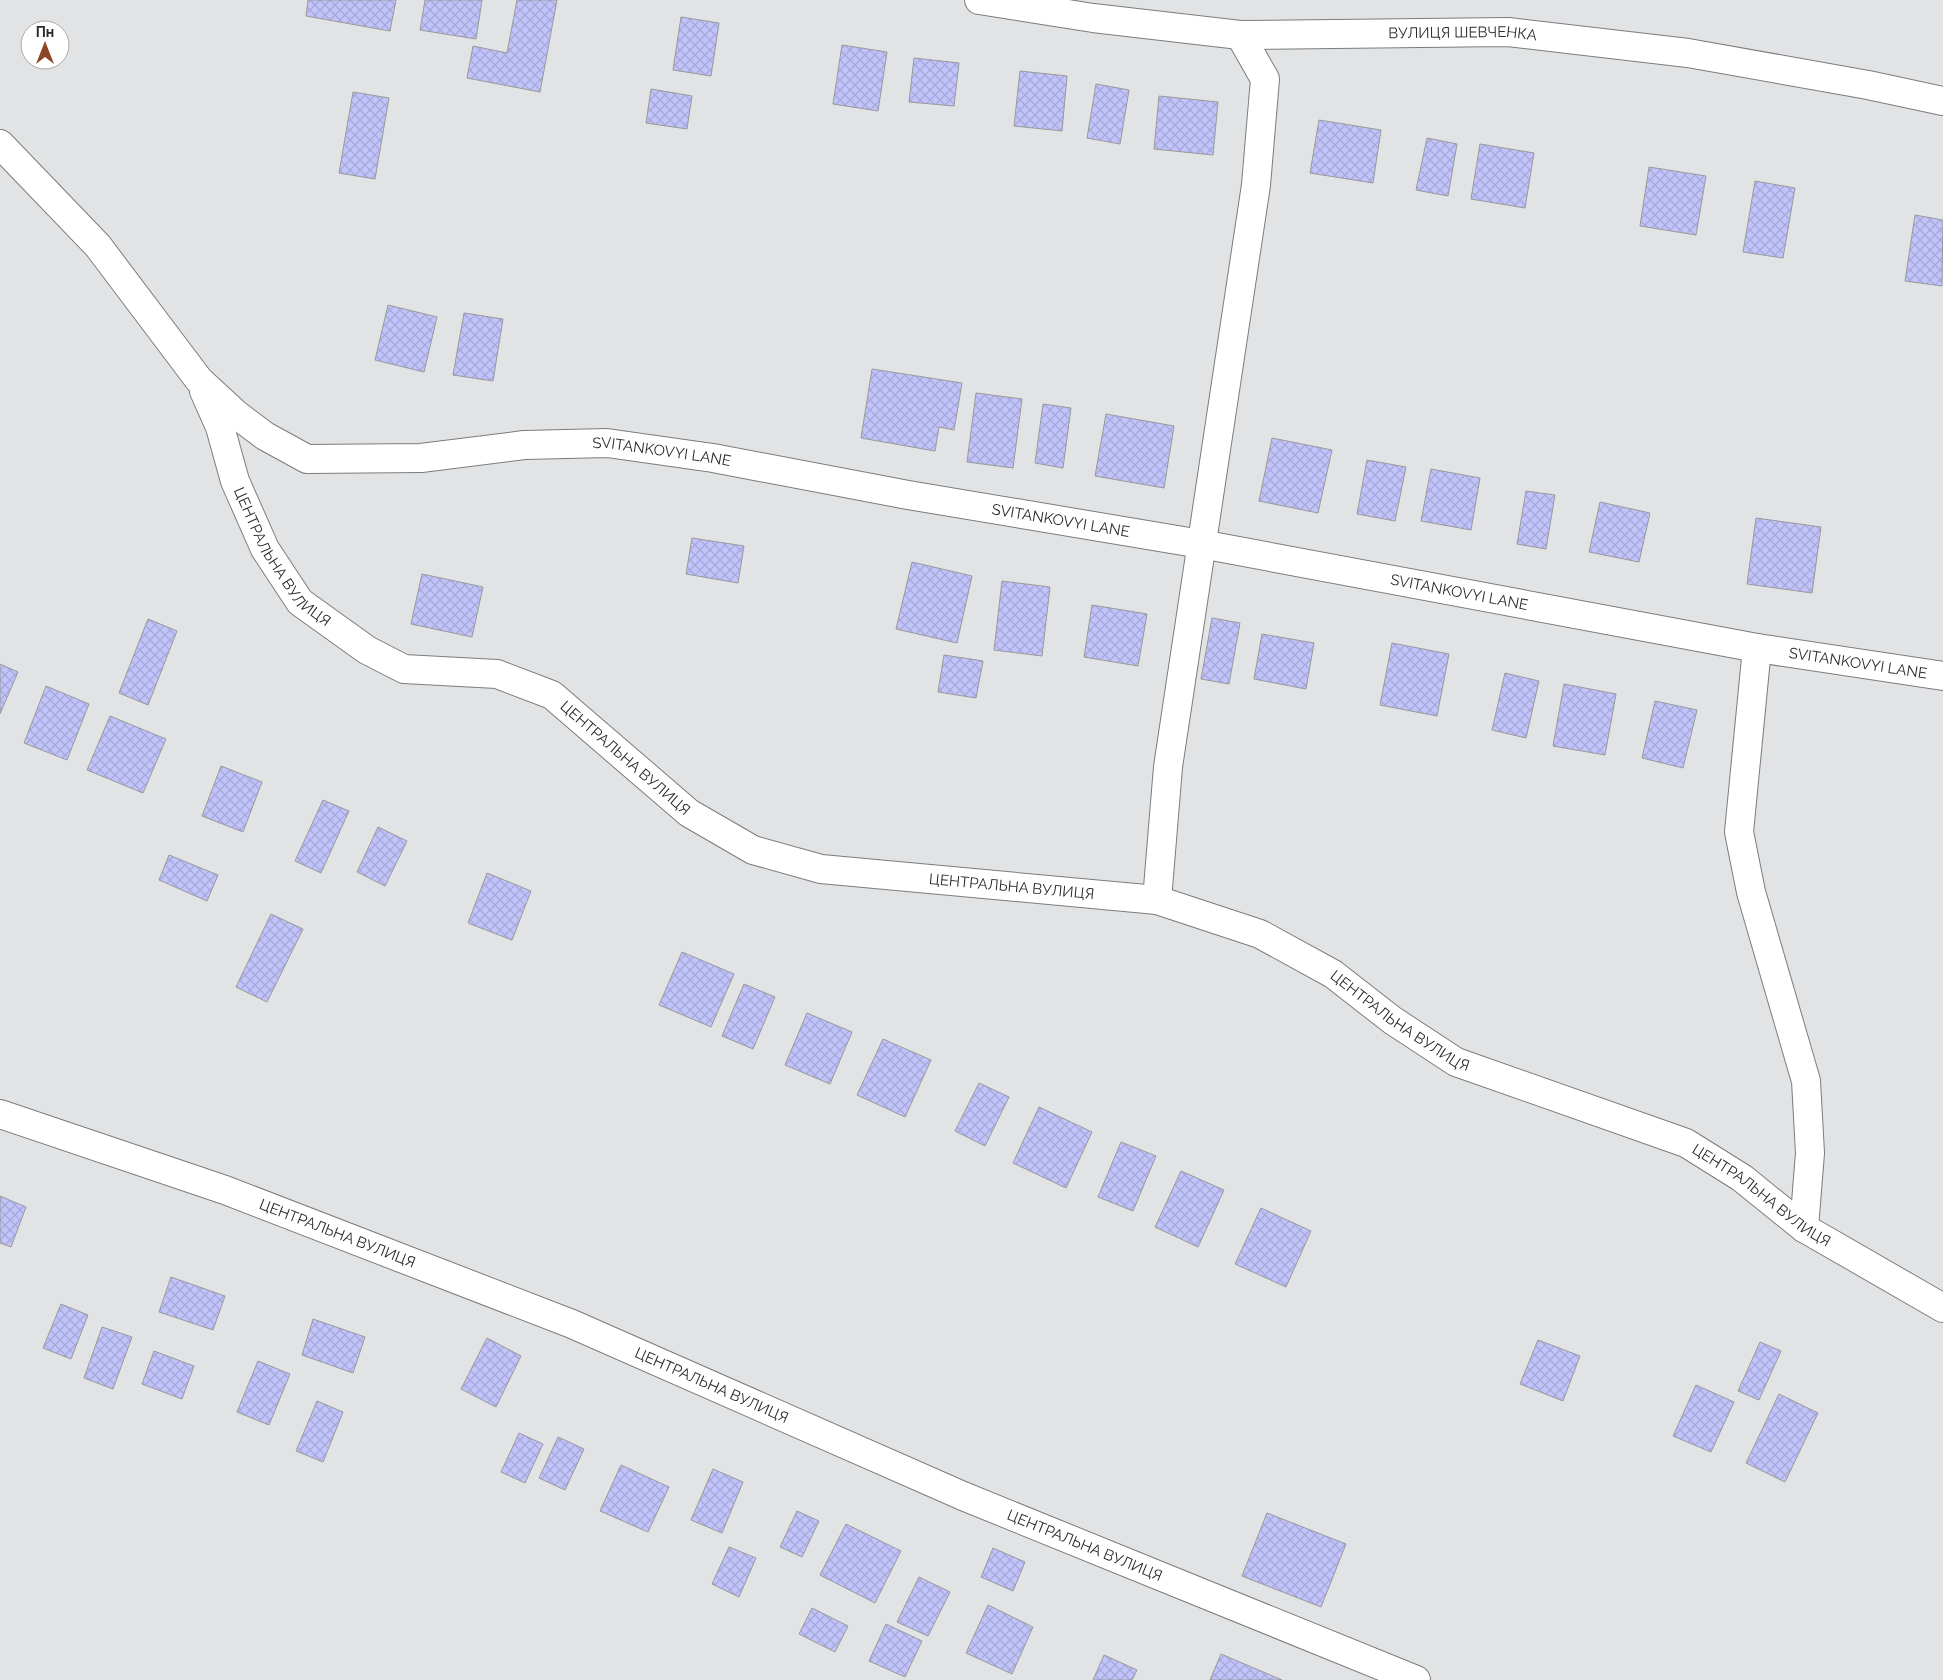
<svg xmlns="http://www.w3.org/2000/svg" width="1943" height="1680" font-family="Raleway,sans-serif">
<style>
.building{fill:url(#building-cross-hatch);stroke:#99999b}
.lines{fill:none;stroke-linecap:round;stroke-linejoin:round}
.minor-casing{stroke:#7b7c7d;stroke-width:30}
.tertiary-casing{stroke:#7b7c7d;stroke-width:30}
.minor{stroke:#fff;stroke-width:28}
.tertiary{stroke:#fff;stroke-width:28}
.labels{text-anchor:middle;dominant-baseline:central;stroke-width:4.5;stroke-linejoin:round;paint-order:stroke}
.street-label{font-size:15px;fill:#2b2b2c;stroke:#fff}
</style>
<defs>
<pattern id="building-cross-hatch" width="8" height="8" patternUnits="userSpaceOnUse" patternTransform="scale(1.25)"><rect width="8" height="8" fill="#c1c3fb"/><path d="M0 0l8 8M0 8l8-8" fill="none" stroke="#a6a8d7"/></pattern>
</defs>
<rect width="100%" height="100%" fill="#e2e3e5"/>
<path class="building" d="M308,0H396L390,31L306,16Z
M425,0H482L476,39L420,30Z
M517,0H557L540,92L467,78L473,46L507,53Z
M681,17L719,23L711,76L673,70Z
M842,45L887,52L878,111L833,104Z
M914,58L959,63L954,106L909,102Z
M1020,71L1067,76L1062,131L1014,126Z
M1096,84L1129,90L1120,144L1087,138Z
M651,89L692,96L687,129L646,123Z
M353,92L389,98L375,179L339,173Z
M1159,96L1218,102L1213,155L1154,149Z
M1319,120L1381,130L1373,183L1310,173Z
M1427,138L1457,144L1448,196L1416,190Z
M1480,144L1534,153L1525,208L1471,199Z
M1649,167L1706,176L1696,235L1640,226Z
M1755,181L1795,188L1783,258L1743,252Z
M1915,215L1943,220L1942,286L1905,281Z
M388,305L437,317L424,372L375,360Z
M464,313L503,319L493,381L453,375Z
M872,369L962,383L954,430L939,427L935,451L861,438Z
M976,393L1022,399L1013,468L967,462Z
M1043,404L1071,408L1063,468L1035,463Z
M1106,414L1174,426L1164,488L1095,476Z
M1272,438L1332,450L1318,513L1259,501Z
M1367,460L1406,467L1395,521L1357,514Z
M1431,469L1480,478L1471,530L1421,521Z
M1526,491L1555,495L1546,549L1517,544Z
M1600,502L1650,513L1639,562L1589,552Z
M1756,518L1821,527L1812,593L1747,584Z
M692,538L744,546L738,583L686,574Z
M912,562L972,576L957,643L896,629Z
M422,574L483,587L472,637L411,624Z
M1002,581L1050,587L1042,656L994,650Z
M1092,605L1147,614L1138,666L1084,657Z
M1212,618L1240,623L1229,684L1201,679Z
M148,619L177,631L148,705L119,693Z
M1262,634L1314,643L1306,689L1254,679Z
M1392,643L1449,654L1437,716L1380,705Z
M944,655L983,661L976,698L938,692Z
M0,664L18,672L0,714Z
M1505,673L1539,681L1526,738L1492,730Z
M1564,684L1616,694L1605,755L1553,746Z
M46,686L89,704L67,760L24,743Z
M1655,701L1697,710L1683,768L1642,758Z
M110,716L166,739L143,793L87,770Z
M221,766L262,782L243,832L202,816Z
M323,800L349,811L321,873L295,861Z
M378,827L407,841L385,886L357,872Z
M169,855L218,875L207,901L159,880Z
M487,873L531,891L512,940L468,923Z
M271,914L303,929L267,1002L236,987Z
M682,952L734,974L711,1027L659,1005Z
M744,984L775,997L753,1049L722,1036Z
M807,1013L852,1032L830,1084L785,1065Z
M883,1039L931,1060L905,1117L857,1095Z
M979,1083L1009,1097L985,1146L955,1131Z
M1039,1107L1092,1132L1066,1188L1013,1163Z
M1121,1142L1156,1156L1133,1211L1098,1197Z
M1181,1171L1224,1190L1198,1247L1155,1227Z
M0,1196L26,1207L11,1247L0,1243Z
M1261,1208L1311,1231L1286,1287L1235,1264Z
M171,1277L225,1296L213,1330L159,1312Z
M61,1304L88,1315L71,1359L43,1348Z
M313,1319L365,1337L353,1373L302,1355Z
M102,1327L132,1337L113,1389L84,1378Z
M487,1338L521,1356L496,1407L461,1389Z
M1538,1340L1580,1356L1563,1401L1520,1384Z
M1760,1342L1781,1351L1759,1400L1738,1391Z
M154,1351L194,1366L182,1399L142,1384Z
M258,1361L290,1374L269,1425L237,1412Z
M1696,1385L1734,1402L1711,1452L1673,1436Z
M1779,1394L1818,1413L1785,1482L1746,1463Z
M317,1401L343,1412L323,1462L296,1451Z
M519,1433L543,1444L525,1483L501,1472Z
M558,1437L584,1449L565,1490L539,1478Z
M621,1465L669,1487L648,1532L600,1511Z
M713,1469L743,1482L722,1533L691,1520Z
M797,1511L819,1521L802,1557L780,1547Z
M1267,1513L1346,1544L1321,1607L1242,1576Z
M846,1524L901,1551L875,1603L820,1575Z
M729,1547L756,1558L739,1597L712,1584Z
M993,1548L1025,1562L1013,1591L981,1577Z
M919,1577L950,1592L928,1636L897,1622Z
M988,1605L1033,1627L1012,1674L966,1653Z
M812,1608L848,1626L835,1652L799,1634Z
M886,1624L922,1641L905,1677L869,1661Z
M1221,1654L1282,1680H1210Z
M1104,1655L1137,1670L1132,1680H1093Z"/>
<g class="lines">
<g class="minor-casing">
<g id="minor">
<path id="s1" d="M979,0L1093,18L1240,35L1508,32L1688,53L1868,85L1943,101"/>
<path id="s2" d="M0,144L98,246L199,380L237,415L265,436L307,459L421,458L524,445L607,443L713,458L908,495L1201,544L1757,648L1943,676"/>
<path id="s3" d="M204,391L220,427L235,481L265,549L300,602L367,650L404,669L497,674L552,695L689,813L753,850L821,869L1157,900L1260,934L1333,974L1392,1020L1456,1062L1686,1143L1742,1178L1804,1228L1943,1308"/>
<path d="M1757,648L1739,832L1751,892L1806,1081L1810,1153L1804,1228"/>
<path d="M1157,900L1168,767L1256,185L1265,79L1240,35"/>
</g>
</g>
<g class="tertiary-casing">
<g id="tertiary">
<path id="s4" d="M0,1114L225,1190L572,1324L963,1496L1416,1680"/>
</g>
</g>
<use href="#minor" class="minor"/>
<use href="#tertiary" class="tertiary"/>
</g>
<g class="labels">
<g class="street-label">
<text stroke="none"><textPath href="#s1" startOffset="486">ВУЛИЦЯ ШЕВЧЕНКА</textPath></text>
<text stroke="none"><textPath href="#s2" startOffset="800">SVITANKOVYI LANE</textPath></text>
<text stroke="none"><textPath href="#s2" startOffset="1205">SVITANKOVYI LANE</textPath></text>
<text stroke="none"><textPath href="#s3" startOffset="186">ЦЕНТРАЛЬНА ВУЛИЦЯ</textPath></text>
<text stroke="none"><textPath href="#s2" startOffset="1610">SVITANKOVYI LANE</textPath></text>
<text stroke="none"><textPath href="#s2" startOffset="2015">SVITANKOVYI LANE</textPath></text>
<text stroke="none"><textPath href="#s3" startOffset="606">ЦЕНТРАЛЬНА ВУЛИЦЯ</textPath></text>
<text stroke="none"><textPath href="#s3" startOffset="1026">ЦЕНТРАЛЬНА ВУЛИЦЯ</textPath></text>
<text stroke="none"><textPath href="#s3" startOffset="1446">ЦЕНТРАЛЬНА ВУЛИЦЯ</textPath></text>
<text stroke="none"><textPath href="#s3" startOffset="1851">ЦЕНТРАЛЬНА ВУЛИЦЯ</textPath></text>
<text stroke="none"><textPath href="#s4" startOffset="358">ЦЕНТРАЛЬНА ВУЛИЦЯ</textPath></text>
<text stroke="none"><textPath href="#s4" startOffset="762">ЦЕНТРАЛЬНА ВУЛИЦЯ</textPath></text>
<text stroke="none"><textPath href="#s4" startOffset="1168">ЦЕНТРАЛЬНА ВУЛИЦЯ</textPath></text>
</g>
</g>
<g transform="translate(45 45)"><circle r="24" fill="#ffffff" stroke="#aaaaab"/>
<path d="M0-4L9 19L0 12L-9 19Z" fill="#8c4424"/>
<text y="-8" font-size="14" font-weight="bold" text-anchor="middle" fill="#2b2b2c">Пн</text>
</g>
</svg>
